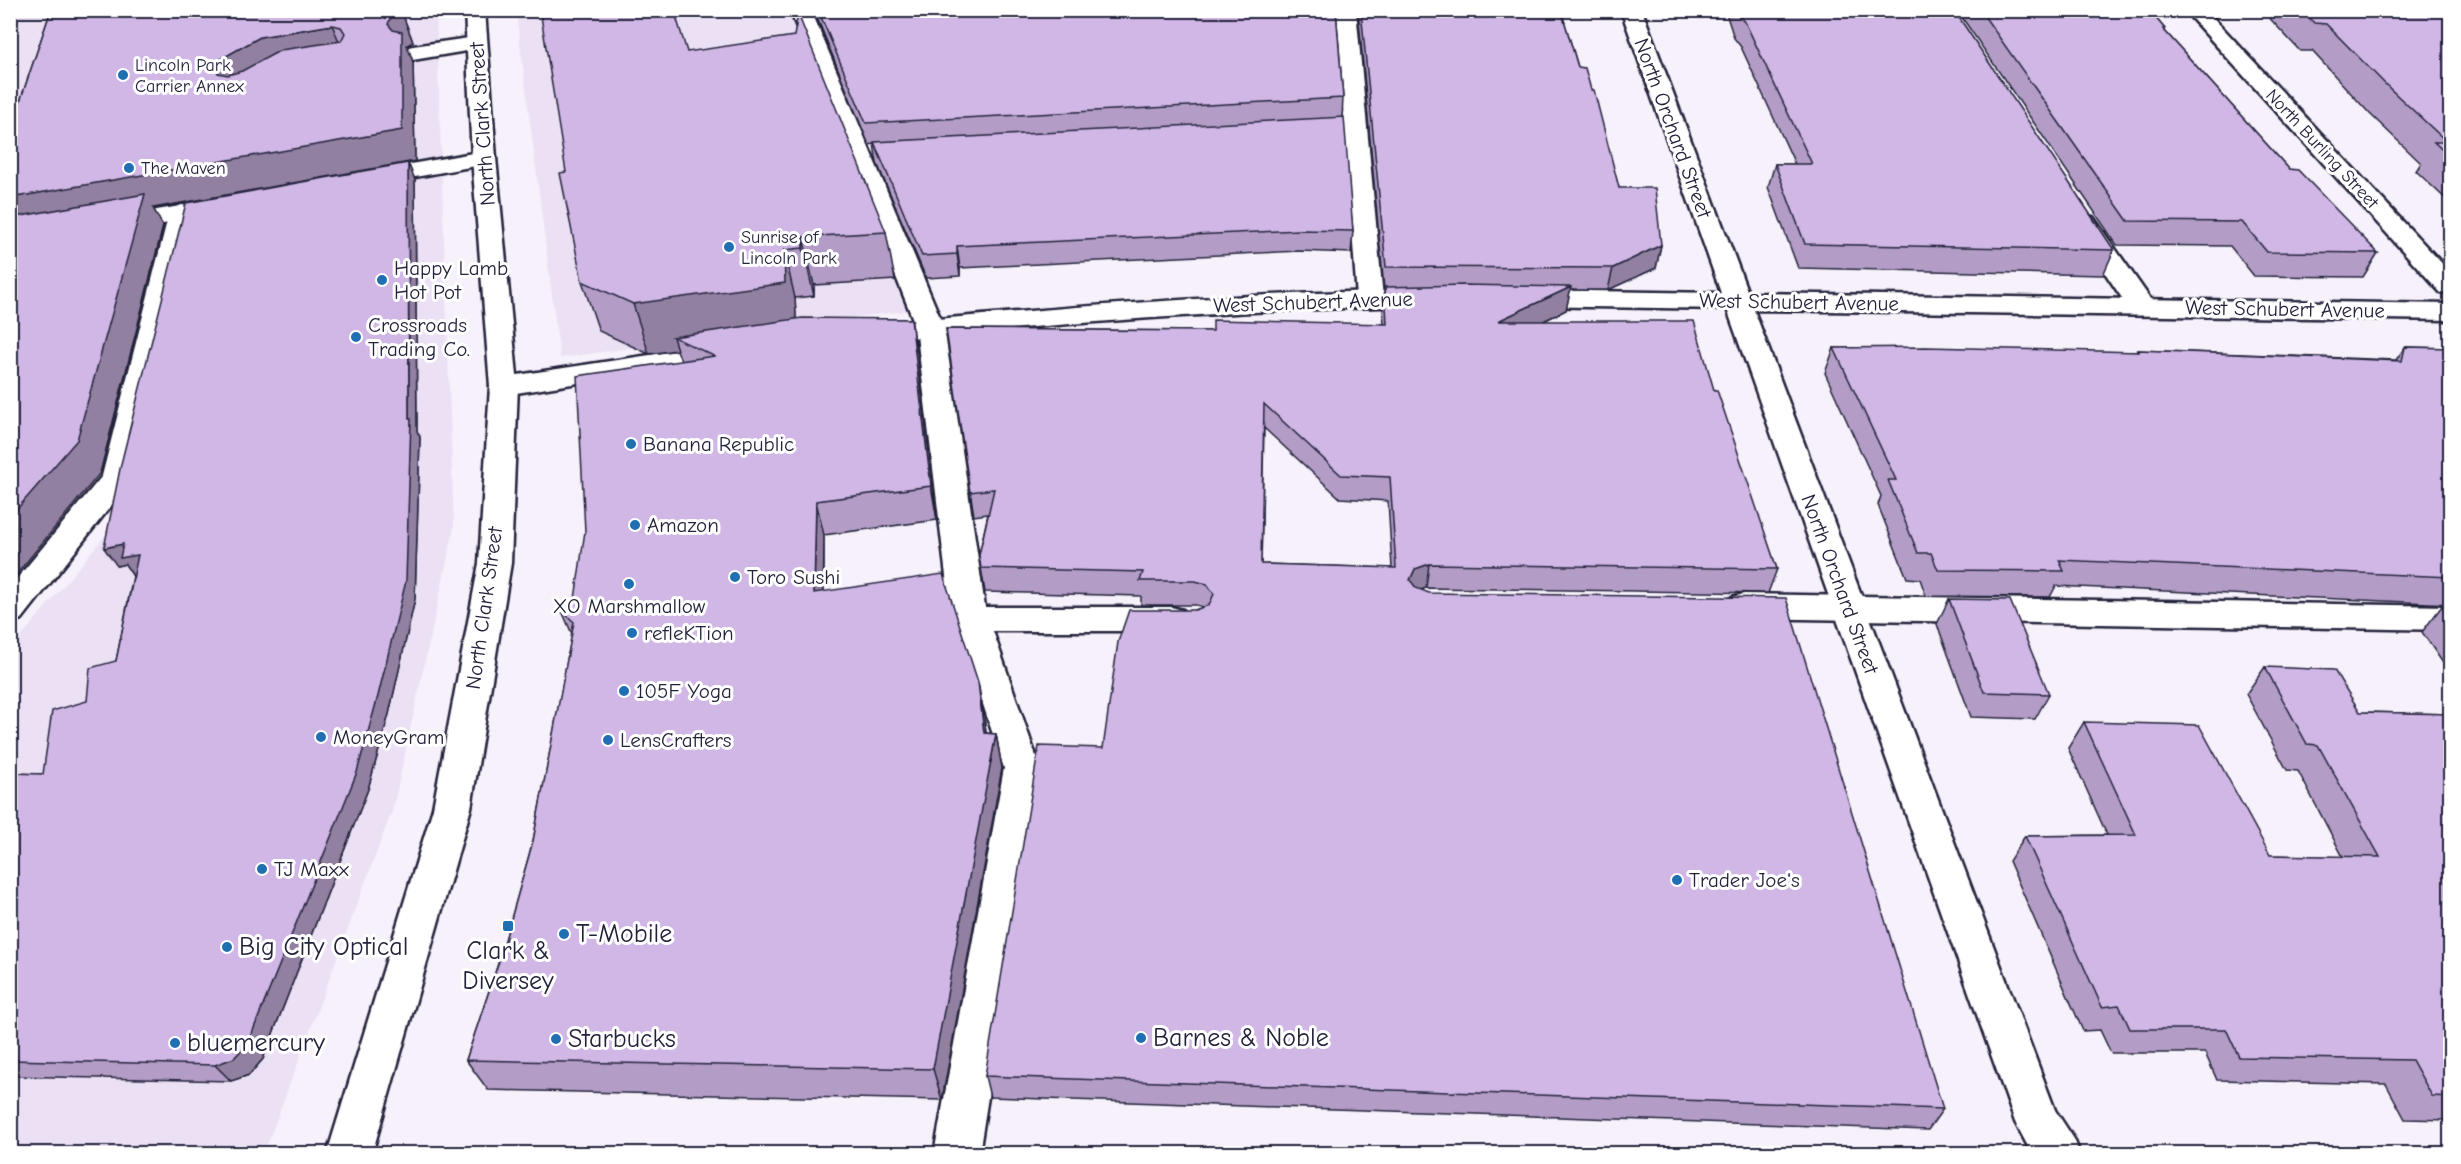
<svg xmlns="http://www.w3.org/2000/svg" width="2461" height="1164" font-family="'Comic Neue',sans-serif">
<style>
.built{fill:#ebe0f4}
.lines{fill:none;stroke-linecap:round;stroke-linejoin:round}
.service-casing{stroke:#22223b;stroke-width:5}
.minor-casing{stroke:#22223b;stroke-width:5}
.secondary-casing{stroke:#22223b;stroke-width:5}
.service{fill:#fff;fill-rule:evenodd}
.minor{fill:#fff;fill-rule:evenodd}
.secondary{fill:#fff;fill-rule:evenodd}
.wall{fill:#b39dc6;stroke:#22223b;stroke-width:1.5;fill-rule:evenodd}
.shaded-wall{fill:#9280a1;stroke:#22223b;stroke-width:1.5}
.building{fill:#d0b7e6;stroke:#22223b;stroke-width:1.5;fill-rule:evenodd}
.poi-dot{fill:#1f6fb2;stroke:#fff;stroke-width:2}
.labels{text-anchor:middle;dominant-baseline:central;stroke-width:6;stroke-linejoin:round;paint-order:stroke}
.far-poi-label{font-size:18px;fill:#22223b;stroke:#fff;text-anchor:start}
.far-street-label{font-size:18px;fill:#22223b;stroke:#fff}
.street-label{font-size:21px;fill:#22223b;stroke:#fff}
.poi-label{font-size:21px;fill:#22223b;stroke:#fff;text-anchor:start}
.near-poi-label{font-size:26px;fill:#22223b;stroke:#fff;text-anchor:start}
</style>
<rect width="100%" height="100%" fill="#f6f1fa"/>
<filter id="ink" filterUnits="userSpaceOnUse"><feTurbulence type="fractalNoise" baseFrequency=".0167" numOctaves="2"/><feDisplacementMap in="SourceGraphic" scale="12" xChannelSelector="R" yChannelSelector="G"/><feConvolveMatrix kernelMatrix="1 2 1 2 8 2 1 2 1" color-interpolation-filters="sRGB"/></filter>
<g filter="url(#ink)">
<path class="built" d="M11,11H436L454,528L393,808L264,1153H10L11,649L143,490L198,196L261,68L11,107Z
M516,11H805L933,308L810,322L560,358Z"/>
<g class="lines">
<g class="service-casing">
<path id="service" d="M790,10H811L944,327L985,607H1171L1183,610L1188,619L1183,628L1171,631H993L1040,768L979,1154H934L1004,768L949,601L916,327Z
M1336,10H1356L1383,298L1380,304L1370,306L1360,304L1357,298L1345,135L1302,137L1294,135L1290,130L1294,125L1344,121Z
M476,37L484,38L487,43L484,48L413,60L405,58L402,53L405,48L413,46Z
M182,205L191,208L195,213L132,479L22,619L10,622V587L102,476L169,213L173,208Z
M2084,214L2093,217L2156,307L2152,313L2142,315L2132,313L2128,307L2071,222L2075,217Z
M1744,594L2450,606V630L1744,618L1732,615L1727,606L1732,597Z"/>
</g>
<g class="minor-casing">
<path id="minor" d="M1621,10H1642L1748,293L2450,304V320L1754,310L2055,1110L2074,1139L2080,1154H2032L2015,1122L1727,309L1522,306L1512,304L1509,298L1512,292L1522,290L1721,293Z
M2184,10H2206L2450,272V295L2441,293Z
M484,151L492,153L496,158L492,163L366,186L357,184L354,179L357,174L366,172Z
M227,198L236,200L239,205L236,210L116,233L107,230L103,225L107,220L116,217Z
M1429,290L1439,292L1442,298L1439,304L1429,306C1241,309 1054,324 867,342L857,340L853,334L857,328L867,326C1054,307 1241,293 1429,290Z
M723,344L733,346L737,352L733,358L504,395L494,392L490,386L494,380L504,377Z"/>
</g>
<g class="secondary-casing">
<path id="secondary" d="M465,10H485L496,158L518,386L511,563L471,808L372,1154H327L433,808L479,563L490,386L472,158Z"/>
</g>
<use href="#service" class="service"/>
<use href="#minor" class="minor"/>
<use href="#secondary" class="secondary"/>
</g>
<path class="wall" d="M51,10H398V13H402L413,42L407,45L413,62L415,161L153,208L163,226L100,473L12,125Z
M814,10H1336L1343,98L1342,117L1353,231L1351,253L1299,251L960,268V276L926,278L877,163L874,144L869,145Z
M1358,10H1561L1578,67L1591,90L1619,188L1661,245L1656,268L1608,290H1570L1566,310L1544,321L1714,390L1777,569L1768,593L1426,588L1420,590L1943,1109L1928,1130L990,1097L985,1076L1103,748L1195,610L1204,607L1196,605H1141V596L985,592L979,555L988,514L974,516L946,329L1213,331L1384,324L1383,310L1384,289ZM1264,428L1340,498L1388,501L1392,568L1261,564Z
M1725,10H1954L2114,250L2103,275L1798,268L1768,187L1775,164H1795L1741,47L1734,38Z
M1957,10H2156L2153,15L2165,29L2164,30L2289,169L2378,253L2363,277L2254,276L2230,246L2117,245Z
M2262,10H2451V204L2416,171L2421,163L2370,114L2312,51H2300Z
M687,52L886,232L895,280L814,285V296L795,298L796,319H911L917,352L937,520L824,535V592L984,716L986,733L996,734L1002,768L942,1100L488,1090L466,1060L500,958L533,841L572,634L562,611L575,599L681,361L677,350L649,354L599,331L582,281Z
M408,163L415,180L417,431L420,437L415,599L389,714L368,789L263,1059L249,1075L231,1081L10,1076V773L43,774L87,701L116,661L133,576L125,564L117,566Z
M2405,347L2451,348V604L2056,586L2050,597L1926,596L1920,579L1907,578L1878,505L1881,496L1825,373L1834,348L2137,352L2138,350L2396,360Z
M1949,599L2049,694L2035,719L1971,717L1937,624Z
M2442,606H2451V675L2422,632Z
M2265,667L2360,712L2451,714V1120L2405,1119L2386,1084L2217,1080L2205,1053H2111L2100,1030L2083,1031L2009,861L2025,836L2107,835L2068,748L2084,722L2270,855L2343,857L2298,771L2287,770L2246,694Z"/>
<path class="shaded-wall" d="M387,10H398V14L402,13L413,42L407,45L413,62L415,161L153,208L163,226L100,473L10,582V198L388,24Z
M332,25L345,55L233,103L215,65L219,60L260,37Z
M408,163L415,180L417,431L420,437L415,599L389,714L368,789L263,1059L249,1075L231,1081L215,1065L409,419Z
M803,237L814,285V296L803,248Z
M1661,245L1656,268L1608,290L1613,268Z
M957,246L960,268V276L957,254Z
M784,250L795,298L797,332L673,337L677,350L649,354L633,304Z
M1571,287L1566,310L1495,344L1498,321Z
M911,319L917,352L937,520L931,486Z
M816,501L824,535L823,627L814,593Z
M123,544L138,555L150,573L133,576L125,564L117,566L104,548Z
M1429,564L1426,588L1412,593L1410,580L1415,569Z
M978,682L984,716L990,766L996,734L1002,768L942,1100L933,1069L984,733Z"/>
<path class="building" d="M51,10H387V15L402,13L391,17L388,24L393,30L402,32V130L10,198V125H12ZM332,25L341,27L345,33L341,41L281,50L242,71L228,75L218,73L215,65L219,60L260,37Z
M540,10H674L687,52L794,36L798,14L886,232L803,237V248L784,250L785,283L633,304L582,281L560,173L566,172Z
M818,10H1336L1343,98L866,123Z
M1361,10H1561L1578,67L1585,68L1591,90H1594L1619,188H1655L1661,245L1613,268L1386,267Z
M1737,10H1954L2114,250L1805,244L1775,164H1812L1746,24L1739,16Z
M1980,10H2149L2165,29H2163L2289,169L2298,170L2378,253L2267,252L2242,222L2128,221Z
M2302,10H2451V158L2434,142H2447L2386,85L2326,24L2314,23Z
M1344,117L1353,231L1300,230L957,246V254L922,256L874,142Z
M408,163L409,419H411L406,581L378,696L357,772L248,1043L234,1058L215,1065L10,1060V773L43,774L52,711L87,701L90,668L116,661L138,555L120,558L123,544L104,548L121,464L186,203Z
M145,194L77,440L10,517V218Z
M1463,285L1571,287L1498,321H1694L1714,390H1717L1777,569L1429,564L1415,569L1410,580L1416,588L1429,593L1786,598L1943,1109L985,1076L1039,746L1103,748L1118,642L1129,610H1195L1209,605L1214,594L1207,584L1195,581H1140L1143,572L981,568L979,555L994,489L970,492L946,329L1213,331V320L1387,324L1385,287ZM1264,404L1341,475L1390,477L1396,568L1261,564Z
M802,318L911,319L931,486L816,501L814,593L943,574L978,682L984,733L996,734L933,1069L466,1060L500,958L533,841L574,622L562,611L575,599L585,531L577,376L714,356L673,337Z
M1926,347L2139,352L2138,350L2402,361L2405,347L2451,348V577L2059,560L2064,571L1938,570L1931,553H1918L1888,480H1896L1834,348Z
M1949,599L2010,600L2049,694L1984,692Z
M2442,606H2451V618Z
M2265,667L2334,670L2360,712L2451,714V1097L2432,1096L2412,1060L2239,1057L2226,1029H2130L2119,1005L2102,1007L2025,836L2136,835L2084,722L2199,725L2270,855L2380,857L2318,745L2307,744Z"/>
</g>
<g class="poi-dot">
<circle cx="123" cy="75" r="6"/>
<circle cx="129" cy="168" r="6"/>
<circle cx="729" cy="247" r="6"/>
<circle cx="382" cy="280" r="6"/>
<circle cx="356" cy="337" r="6"/>
<circle cx="631" cy="444" r="6"/>
<circle cx="635" cy="525" r="6"/>
<circle cx="735" cy="577" r="6"/>
<circle cx="629" cy="584" r="6"/>
<circle cx="632" cy="633" r="6"/>
<circle cx="624" cy="691" r="6"/>
<circle cx="321" cy="737" r="6"/>
<circle cx="608" cy="740" r="6"/>
<circle cx="262" cy="869" r="6"/>
<circle cx="1677" cy="880" r="6"/>
<rect x="502" y="920" width="12" height="12" rx="3"/>
<circle cx="564" cy="934" r="6"/>
<circle cx="227" cy="947" r="6"/>
<circle cx="1141" cy="1038" r="6"/>
<circle cx="556" cy="1039" r="6"/>
<circle cx="175" cy="1043" r="6"/>
</g>
<g class="labels">
<g class="far-poi-label">
<text x="135" y="65">Lincoln Park<tspan x="135" dy="21">Carrier Annex</tspan></text>
<text x="141" y="168">The Maven</text>
<text x="741" y="237">Sunrise of<tspan x="741" dy="21">Lincoln Park</tspan></text>
</g>
<g class="far-street-label">
<text transform="translate(2322 149) rotate(47)">North Burling Street</text>
</g>
<g class="street-label">
<text transform="translate(482 124) rotate(-94)">North Clark Street</text>
<text transform="translate(1673 128) rotate(70)">North Orchard Street</text>
<text transform="translate(1313 302) rotate(-2)">West Schubert Avenue</text>
<text transform="translate(1799 302) rotate(1)">West Schubert Avenue</text>
<text transform="translate(2285 309) rotate(1)">West Schubert Avenue</text>
<text transform="translate(1840 584) rotate(70)">North Orchard Street</text>
<text transform="translate(484 608) rotate(-82)">North Clark Street</text>
</g>
<g class="poi-label">
<text x="394" y="268">Happy Lamb<tspan x="394" dy="24">Hot Pot</tspan></text>
<text x="368" y="325">Crossroads<tspan x="368" dy="24">Trading Co.</tspan></text>
<text x="643" y="444">Banana Republic</text>
<text x="647" y="525">Amazon</text>
<text x="747" y="577">Toro Sushi</text>
<text x="629" y="606" text-anchor="middle">XO Marshmallow</text>
<text x="644" y="633">refleKTion</text>
<text x="636" y="691">105F Yoga</text>
<text x="333" y="737">MoneyGram</text>
<text x="620" y="740">LensCrafters</text>
<text x="274" y="869">TJ Maxx</text>
<text x="1689" y="880">Trader Joe's</text>
</g>
<g class="near-poi-label">
<text x="576" y="934">T-Mobile</text>
<text x="239" y="947">Big City Optical</text>
<text x="508" y="951" text-anchor="middle">Clark &amp;<tspan x="508" dy="30">Diversey</tspan></text>
<text x="1153" y="1038">Barnes &amp; Noble</text>
<text x="568" y="1039">Starbucks</text>
<text x="187" y="1043">bluemercury</text>
</g>
</g>
<rect width="2461" height="1164" fill="none" stroke="#fff" stroke-width="36"/>
<rect x="18" y="18" width="2425" height="1128" fill="none" stroke="#22223b" stroke-width="2" filter="url(#ink)"/>
</svg>
